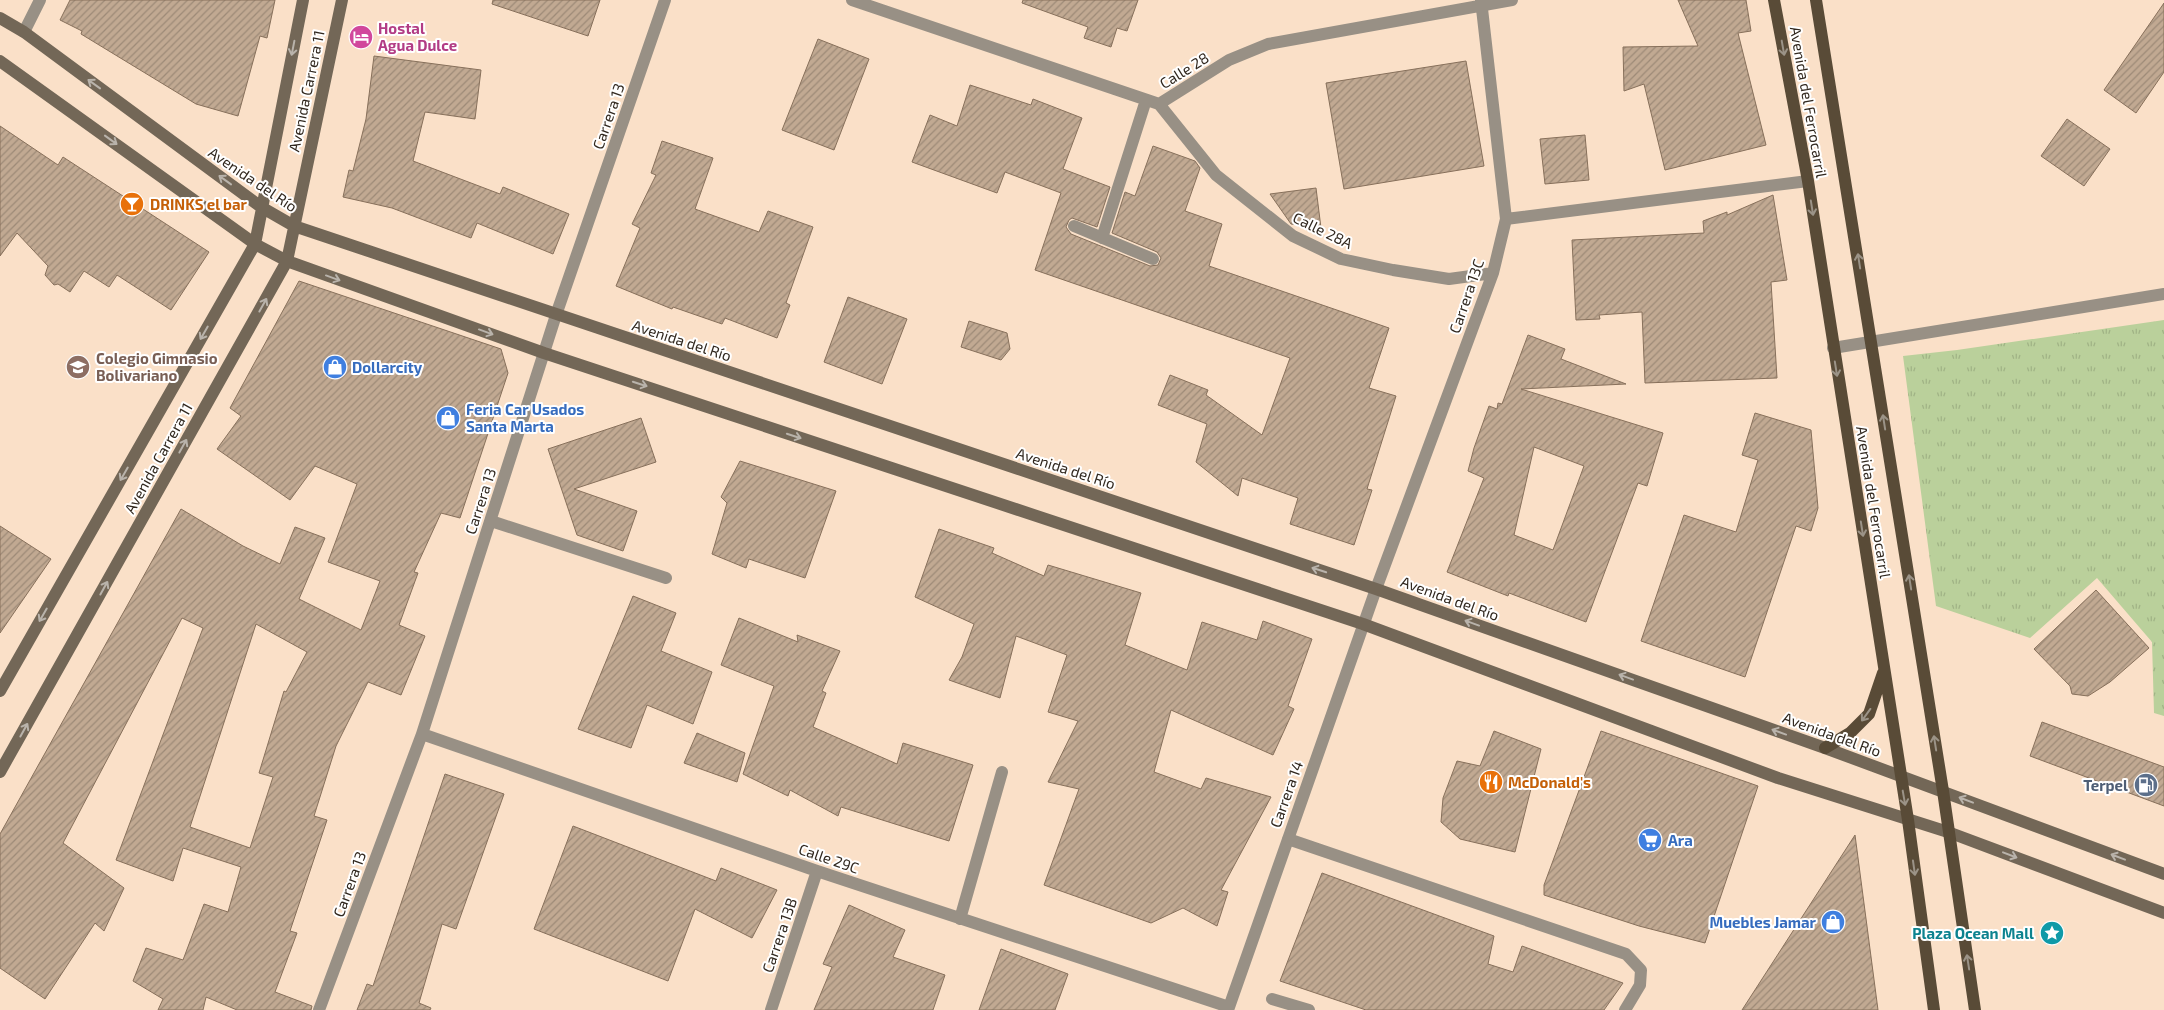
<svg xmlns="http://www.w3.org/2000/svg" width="2164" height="1010" font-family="'Exo 2',sans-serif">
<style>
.grass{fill:url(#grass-tufts)}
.building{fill:url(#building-hatch);stroke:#87705b;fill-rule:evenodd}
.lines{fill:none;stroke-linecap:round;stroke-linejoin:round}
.street{stroke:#989085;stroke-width:12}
.secondary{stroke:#736757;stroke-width:12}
.primary{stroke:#594b37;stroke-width:12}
.oneway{stroke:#b9b3ab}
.oneway2{stroke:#9b9387}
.labels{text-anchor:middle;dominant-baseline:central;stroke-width:4;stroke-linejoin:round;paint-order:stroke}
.hotel-label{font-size:15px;font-weight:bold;fill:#b23c85;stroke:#fff;text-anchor:start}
.street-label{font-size:15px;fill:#31281f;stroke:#fff}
.food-label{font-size:15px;font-weight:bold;fill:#c56008;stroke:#fff;text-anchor:start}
.education-label{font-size:15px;font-weight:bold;fill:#785e54;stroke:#fff;text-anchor:start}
.shop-label{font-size:15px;font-weight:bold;fill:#366cbe;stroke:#fff;text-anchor:start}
.service-label{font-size:15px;font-weight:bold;fill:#4e5e75;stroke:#fff;text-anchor:end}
.culture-label{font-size:15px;font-weight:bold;fill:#0d838f;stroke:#fff;text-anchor:end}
</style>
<defs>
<pattern id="grass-tufts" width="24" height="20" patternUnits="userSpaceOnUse" patternTransform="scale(1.25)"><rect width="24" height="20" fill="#bad09b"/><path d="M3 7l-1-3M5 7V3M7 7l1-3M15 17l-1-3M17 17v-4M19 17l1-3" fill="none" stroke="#a0b385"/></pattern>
<pattern id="building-hatch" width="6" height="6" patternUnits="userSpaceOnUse" patternTransform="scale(1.25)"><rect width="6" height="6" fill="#c1a992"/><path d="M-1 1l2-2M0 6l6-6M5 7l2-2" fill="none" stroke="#9d8a77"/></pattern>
</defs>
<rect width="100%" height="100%" fill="#fae0c8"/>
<path class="grass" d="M2164,320V716L2154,713L2152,642L2097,578L2030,638L1936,606L1903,356L1957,350Z"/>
<path class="building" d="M70,0H275L267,38L260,36L238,116L196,104L81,34L82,31L60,20Z
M493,0H600L588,36L492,4Z
M1023,0H1138L1127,31L1117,28L1111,47L1084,38L1088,27L1022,3Z
M1678,0H1746L1751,31L1738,33L1766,145L1665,170L1644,84L1624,91L1623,47L1698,46Z
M2164,3V72L2136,113L2104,90Z
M818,39L869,59L834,150L782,130Z
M374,56L481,70L475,119L425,112L413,161L500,194L503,187L569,214L553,254L477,223L471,238L392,208L343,197L349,170L353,171L366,119Z
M1466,61L1484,166L1344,189L1326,83Z
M970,85L1031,105L1033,99L1082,118L1063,169L1110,187L1097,227L1072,218L1069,220L1066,227L1071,234L1150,266L1158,265L1161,258L1157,252L1112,233L1125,192L1135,196L1153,146L1195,161L1200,168L1185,211L1222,224L1209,266L1389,328L1369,388L1396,396L1367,489L1372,490L1354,545L1290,524L1298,498L1242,478L1238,496L1196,462L1207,424L1158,405L1170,375L1208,390L1206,395L1262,435L1290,358L1035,270L1061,193L1005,172L997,193L912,162L930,115L957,126Z
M2067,119L2110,149L2084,186L2041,156Z
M0,126L58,165L63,157L209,252L171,310L117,275L109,287L84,271L70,292L58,284L54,285L45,275L48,266L17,233L0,256Z
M1585,135L1589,180L1545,184L1540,139Z
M662,141L713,158L695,209L759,232L768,211L813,227L786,303L790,305L777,338L725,318L722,324L673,307L672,309L616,286L640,228L632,224L656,175L651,173Z
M1316,188L1321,228L1291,224L1270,194Z
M1773,195L1787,280L1771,282L1777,378L1645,383L1642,312L1599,315L1600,319L1576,320L1572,240L1704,233L1703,221L1727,212V215Z
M299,281L501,349L508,373L460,518L441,513L414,572L418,573L399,625L425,636L401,695L368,682L336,746L314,816L327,820L290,931L297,933L275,992L312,1006L311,1010H237L206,997L203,1010H158L163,999L133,981L146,948L183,960L204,904L228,912L241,867L183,848L173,881L116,860L203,628L182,618L63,843L124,888L104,931L95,923L45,999L0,968V834L181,509L243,546L280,564L295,527L325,538L299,599L361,630L380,581L328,562L357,484L315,466L290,500L217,449L241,416L230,408ZM256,624L307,652L286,692L284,691L259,773L273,777L250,848L190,827Z
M848,297L907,319L882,384L824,362Z
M969,321L1007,333L1010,349L1001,360L961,347Z
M1528,335L1565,349L1561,359L1626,384L1521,389L1663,433L1647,486L1638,483L1586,622L1509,593L1508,596L1447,572L1484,478L1468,471L1474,448L1489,406L1497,409L1498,403L1502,404ZM1534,447L1584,466L1553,550L1514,535Z
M1755,413L1811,430L1818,508L1811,531L1796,526L1745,677L1641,641L1684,515L1736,532L1758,460L1742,455Z
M641,418L656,462L574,489L637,511L623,551L577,535L548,449Z
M740,461L836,491L805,578L749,559L746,568L712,554L727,503L721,497Z
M0,526L51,559L0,633Z
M939,529L994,548L992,553L1044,576L1048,565L1141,593L1125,645L1187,670L1202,622L1257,640L1263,621L1312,639L1288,706L1294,709L1273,755L1171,710L1154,772L1201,789L1206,778L1271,797L1221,890L1228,892L1217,926L1183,908L1151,923L1044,885L1079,789L1048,782L1078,721L1048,712L1067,655L1016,636L1000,698L949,680L962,657L974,624L915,597Z
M2096,590L2149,648L2110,682L2088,696L2072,694L2070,686L2034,649Z
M633,596L676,613L661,651L712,672L693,724L647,705L631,748L578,729Z
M739,618L798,642L797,635L840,651L822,691L826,693L813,727L897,764L903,743L973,765L949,841L841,807L838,816L790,790L788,796L743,774L774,686L721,665Z
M2042,722L2164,767V806L2030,756Z
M1494,731L1541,749L1515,852L1460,839L1441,822L1443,798L1457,761L1480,766Z
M1601,731L1758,786L1705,943L1639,926L1544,895V885Z
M697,733L745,753L737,782L684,763Z
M445,774L504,794L456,929L442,924L419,1003L431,1008L430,1010H357L367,984L373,986Z
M573,826L716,881L721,868L777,890L752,938L695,909L668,981L534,929Z
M1855,835L1878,1010H1742Z
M1322,873L1494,936L1488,964L1513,972L1522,946L1623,983L1604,1010H1366L1280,981Z
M849,905L905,930L893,957L945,975L933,1010H814L832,967L823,964Z
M1001,949L1068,974L1055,1010H979Z"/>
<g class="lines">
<path class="street" d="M852,0L1159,104L1229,60L1268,44L1512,0
M24,32L40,0
M1159,104L1216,175L1293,236L1341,259L1393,270L1449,279L1493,273
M1506,219L1808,181
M1074,226L1153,259
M1102,238L1146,100
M1833,348L2164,294
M491,521L666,578
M422,734L817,871L1229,1007
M1288,839L1626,954L1641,970L1640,985L1625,1010
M960,919L1002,772
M1272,999L1309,1010
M319,1010L422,734L556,315L665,0
M771,1010L817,871
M1228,1010L1376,589L1493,273L1506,219L1481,0"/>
<path class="secondary" d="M0,18L24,32L261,207L294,226L1376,589L1825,748L2164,874
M0,61L255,244L287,261L544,353L1363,624L1778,778L1948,832L2164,913
M0,691L255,244L303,0
M0,772L287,261L342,0"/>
<path class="primary" d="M1774,0L1808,181L1908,820L1934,1010
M1816,0L1943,791L1975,1010
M1825,748L1850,733L1869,714L1883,673"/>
</g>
<defs><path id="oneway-shaft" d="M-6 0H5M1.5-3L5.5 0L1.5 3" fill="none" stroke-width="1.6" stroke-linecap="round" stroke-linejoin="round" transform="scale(1.25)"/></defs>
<g class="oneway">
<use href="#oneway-shaft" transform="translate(293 48) rotate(101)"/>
<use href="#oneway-shaft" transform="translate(94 84) rotate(-144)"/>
<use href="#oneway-shaft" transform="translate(111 140) rotate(36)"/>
<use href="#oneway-shaft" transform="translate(225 180) rotate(-144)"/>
<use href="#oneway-shaft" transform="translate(333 278) rotate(20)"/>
<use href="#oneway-shaft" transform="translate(263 305) rotate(-61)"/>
<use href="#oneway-shaft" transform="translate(486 332) rotate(20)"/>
<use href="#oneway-shaft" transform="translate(204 333) rotate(120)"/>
<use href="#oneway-shaft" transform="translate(640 384) rotate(18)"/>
<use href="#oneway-shaft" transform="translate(794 436) rotate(18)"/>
<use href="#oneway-shaft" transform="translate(183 446) rotate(-61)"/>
<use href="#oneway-shaft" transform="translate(124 474) rotate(120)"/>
<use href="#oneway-shaft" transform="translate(1319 570) rotate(-162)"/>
<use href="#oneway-shaft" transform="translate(104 588) rotate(-61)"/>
<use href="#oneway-shaft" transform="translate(43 615) rotate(120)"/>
<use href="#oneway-shaft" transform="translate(1472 623) rotate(-160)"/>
<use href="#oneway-shaft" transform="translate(1626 677) rotate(-160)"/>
<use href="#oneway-shaft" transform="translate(24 730) rotate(-61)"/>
<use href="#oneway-shaft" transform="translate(1779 732) rotate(-160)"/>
<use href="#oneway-shaft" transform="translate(1966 800) rotate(-159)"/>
<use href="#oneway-shaft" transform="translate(2010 855) rotate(21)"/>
<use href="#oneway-shaft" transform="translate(2118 857) rotate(-159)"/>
</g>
<g class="oneway2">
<use href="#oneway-shaft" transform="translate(1783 48) rotate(80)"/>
<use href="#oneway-shaft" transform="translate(1812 208) rotate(81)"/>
<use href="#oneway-shaft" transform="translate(1859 261) rotate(-99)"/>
<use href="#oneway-shaft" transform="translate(1836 369) rotate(81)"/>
<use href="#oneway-shaft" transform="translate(1884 422) rotate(-99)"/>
<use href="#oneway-shaft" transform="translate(1862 529) rotate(81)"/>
<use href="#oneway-shaft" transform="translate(1910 582) rotate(-99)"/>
<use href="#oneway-shaft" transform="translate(1866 715) rotate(126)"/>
<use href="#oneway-shaft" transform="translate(1935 743) rotate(-99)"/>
<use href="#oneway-shaft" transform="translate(1904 798) rotate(80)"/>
<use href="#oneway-shaft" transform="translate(1914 868) rotate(82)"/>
<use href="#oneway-shaft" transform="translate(1968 962) rotate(-99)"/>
</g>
<defs>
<g id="hotel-disc" transform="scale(1.25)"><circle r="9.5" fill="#d1479c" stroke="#fff"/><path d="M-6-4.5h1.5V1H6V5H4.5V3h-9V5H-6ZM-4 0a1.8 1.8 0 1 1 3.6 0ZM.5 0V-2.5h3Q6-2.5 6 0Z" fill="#fff"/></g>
<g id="bar-disc" transform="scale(1.25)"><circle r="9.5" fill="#e8710a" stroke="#fff"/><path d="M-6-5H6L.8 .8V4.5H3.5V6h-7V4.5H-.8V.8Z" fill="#fff"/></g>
<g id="school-disc" transform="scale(1.25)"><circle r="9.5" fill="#8d6e63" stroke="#fff"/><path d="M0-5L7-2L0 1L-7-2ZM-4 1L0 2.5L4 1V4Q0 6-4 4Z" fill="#fff"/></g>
<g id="shop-disc" transform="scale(1.25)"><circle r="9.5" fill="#3f7fe0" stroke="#fff"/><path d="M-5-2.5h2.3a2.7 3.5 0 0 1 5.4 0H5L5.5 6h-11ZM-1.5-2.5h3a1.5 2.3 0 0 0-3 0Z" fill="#fff"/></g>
<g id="restaurant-disc" transform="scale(1.25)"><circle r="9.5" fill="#e8710a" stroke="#fff"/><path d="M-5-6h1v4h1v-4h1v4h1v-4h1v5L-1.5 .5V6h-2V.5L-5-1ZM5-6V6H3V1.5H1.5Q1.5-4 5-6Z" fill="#fff"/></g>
<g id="fuel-disc" transform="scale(1.25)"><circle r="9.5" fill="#5c6f8a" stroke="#fff"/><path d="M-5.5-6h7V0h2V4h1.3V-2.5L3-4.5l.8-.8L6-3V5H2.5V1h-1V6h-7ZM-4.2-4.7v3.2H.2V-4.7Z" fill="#fff"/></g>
<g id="supermarket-disc" transform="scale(1.25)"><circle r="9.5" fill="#3f7fe0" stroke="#fff"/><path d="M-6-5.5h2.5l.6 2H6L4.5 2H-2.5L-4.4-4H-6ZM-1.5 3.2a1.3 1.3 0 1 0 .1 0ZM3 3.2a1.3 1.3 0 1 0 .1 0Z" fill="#fff"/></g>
<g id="sight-disc" transform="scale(1.25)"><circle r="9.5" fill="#0f9aa8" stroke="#fff"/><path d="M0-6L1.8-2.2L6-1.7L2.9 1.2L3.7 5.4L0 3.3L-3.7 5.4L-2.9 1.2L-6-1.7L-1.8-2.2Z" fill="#fff"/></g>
</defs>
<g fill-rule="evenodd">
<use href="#hotel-disc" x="361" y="37"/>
<use href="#bar-disc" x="132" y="204"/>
<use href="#school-disc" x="78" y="367"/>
<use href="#shop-disc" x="335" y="367"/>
<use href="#shop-disc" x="448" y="418"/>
<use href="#restaurant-disc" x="1491" y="782"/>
<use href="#fuel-disc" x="2146" y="785"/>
<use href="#supermarket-disc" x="1650" y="840"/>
<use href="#shop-disc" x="1833" y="922"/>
<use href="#sight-disc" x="2052" y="933"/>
</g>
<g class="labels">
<g class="hotel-label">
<text x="378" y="28">Hostal<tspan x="378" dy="17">Agua Dulce</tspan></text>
</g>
<g class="street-label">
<text transform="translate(1184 70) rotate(-32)">Calle 28</text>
<text transform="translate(306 91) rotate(-78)">Avenida Carrera 11</text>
<text transform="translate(1809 102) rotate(80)">Avenida del Ferrocarril</text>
<text transform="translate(608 116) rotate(-71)">Carrera 13</text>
<text transform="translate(253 179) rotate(34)">Avenida del Río</text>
<text transform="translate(1323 230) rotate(26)">Calle 28A</text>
<text transform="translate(1466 296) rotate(-71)">Carrera 13C</text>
<text transform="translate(682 340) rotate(18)">Avenida del Río</text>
<text transform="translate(158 458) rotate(-61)">Avenida Carrera 11</text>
<text transform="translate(1066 468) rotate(18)">Avenida del Río</text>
<text transform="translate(480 501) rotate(-72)">Carrera 13</text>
<text transform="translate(1874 502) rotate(81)">Avenida del Ferrocarril</text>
<text transform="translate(1450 598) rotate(20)">Avenida del Río</text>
<text transform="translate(1832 734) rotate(20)">Avenida del Río</text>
<text transform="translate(1286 794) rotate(-70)">Carrera 14</text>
<text transform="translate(829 858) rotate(19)">Calle 29C</text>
<text transform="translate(349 884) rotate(-70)">Carrera 13</text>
<text transform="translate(779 935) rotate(-71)">Carrera 13B</text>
</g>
<g class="food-label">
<text x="150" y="204">DRINKS el bar</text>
<text x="1508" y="782">McDonald's</text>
</g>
<g class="education-label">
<text x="96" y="358">Colegio Gimnasio<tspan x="96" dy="17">Bolivariano</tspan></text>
</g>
<g class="shop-label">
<text x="352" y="367">Dollarcity</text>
<text x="466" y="409">Feria Car Usados<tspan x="466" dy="17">Santa Marta</tspan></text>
<text x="1668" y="840">Ara</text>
<text x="1816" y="922" text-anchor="end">Muebles Jamar</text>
</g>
<g class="service-label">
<text x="2128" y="785">Terpel</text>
</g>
<g class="culture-label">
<text x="2034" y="933">Plaza Ocean Mall</text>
</g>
</g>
</svg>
